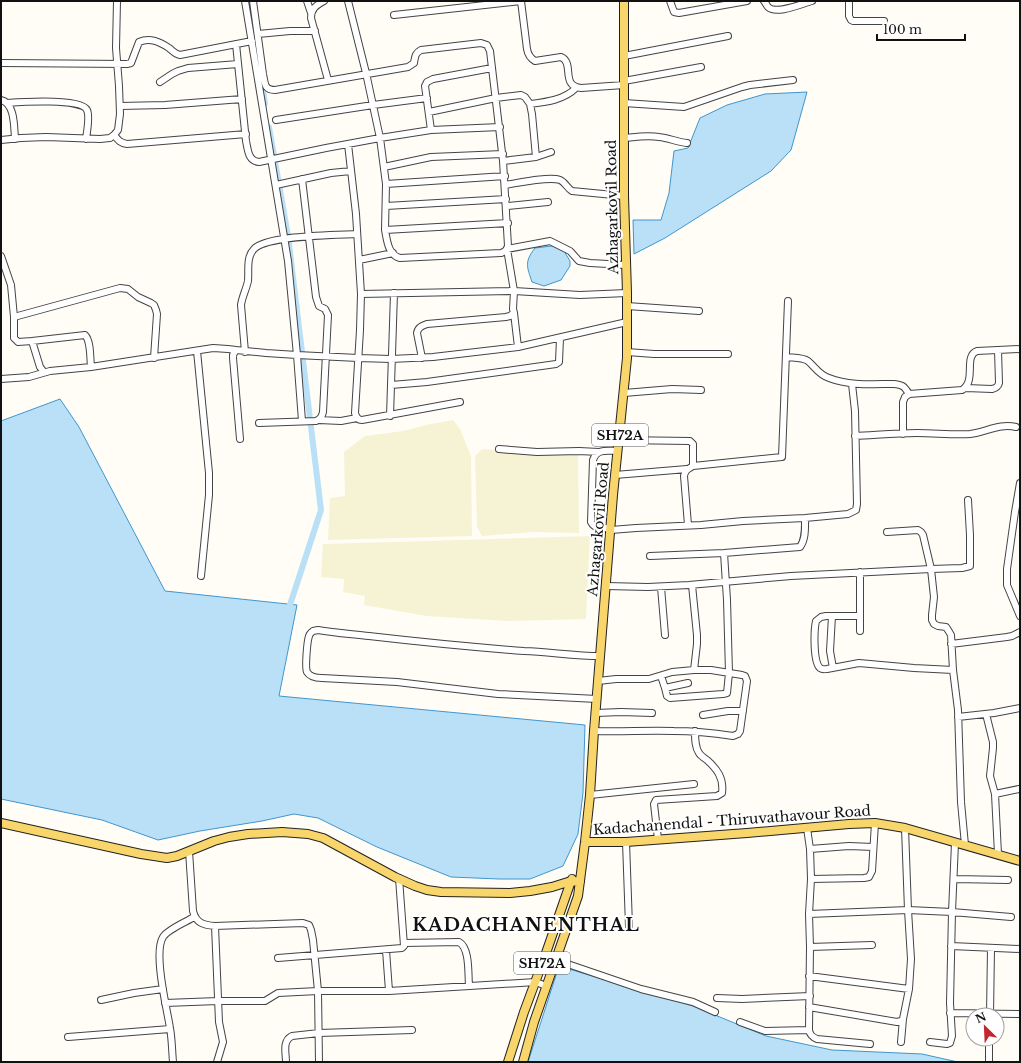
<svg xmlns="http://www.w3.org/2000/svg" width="1021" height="1063" font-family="'Libre Baskerville',serif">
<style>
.farmland{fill:#f6f3d4}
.water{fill:#b9e0f7;stroke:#3f96cf}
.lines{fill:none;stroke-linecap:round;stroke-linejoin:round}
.canal{stroke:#b9e0f7;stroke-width:6}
.minor-casing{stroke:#444;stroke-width:8}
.major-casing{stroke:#222;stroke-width:10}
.minor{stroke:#fff;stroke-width:6}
.major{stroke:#f9d66b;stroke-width:8}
.labels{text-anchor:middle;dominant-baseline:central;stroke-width:4;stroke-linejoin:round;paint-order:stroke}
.shield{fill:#fff;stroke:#585858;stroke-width:1}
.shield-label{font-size:13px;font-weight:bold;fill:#111}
.street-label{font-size:14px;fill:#111;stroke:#fff}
.district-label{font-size:18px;font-weight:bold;letter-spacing:1px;fill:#111;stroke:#fff}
</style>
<rect width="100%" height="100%" fill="#fffdf5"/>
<path class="farmland" d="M453,420L460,429L471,456L472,536L328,540L330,498L345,496L344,452L365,436L403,431L426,425Z
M482,449L538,452L578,453L579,533L534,532L482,536L477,527L475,456Z
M590,536L586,619L508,621L426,616L364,605L365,596L343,592L344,579L321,577L323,544Z"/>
<path class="water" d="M807,92L791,150L771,171L665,238L634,254L633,220H661L669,193L674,151L688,148L700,118L727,105L765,94Z
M552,246L564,251L570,261V266L561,280L544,286L532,282C527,267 524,262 535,248Z
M60,399L79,427L165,591L297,605L279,696L585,725L583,793L578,834L563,866L530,879H499L451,877L377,847L318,818L294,814L262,821L200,831L158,840L102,820L1,799V421Z
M559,966L693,1006L766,1036L832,1050L922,1054L958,1062H528Z"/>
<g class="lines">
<path class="canal" d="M249,1L257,53
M261,76L265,104
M269,127L288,236L321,510L288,611"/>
<g class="minor-casing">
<path id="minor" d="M245,1L288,261L297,355L358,358L391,359L433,357L518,347L627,322
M253,1L263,74C265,83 264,90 275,90L408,67L414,63C415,57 415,53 421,50L481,43L487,45L490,51L503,161L508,246C507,250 505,252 501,253L400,258C388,255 387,240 385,230
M307,1L311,13
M324,1C317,5 311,8 311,18L328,80
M348,1L366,73L380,138L431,130L500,127
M521,1L527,49C528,55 530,58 535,61L561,57C575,63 560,86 581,88L624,85
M670,1L674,12L679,13L747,1
M764,1C765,2 767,6 768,7C776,15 801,4 812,1
M849,1V16L851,20L853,21H884
M394,15L521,1
M258,34L290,31H315
M236,44L246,141C248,150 248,161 259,162L326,148L380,138L386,184L385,230L508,223
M624,56L728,36
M1,63L127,64L131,63L139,42C150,37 160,42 169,48C173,51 175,54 180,55L252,41
M624,81L701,67
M160,82L172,74L178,71L188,68L238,64
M1,100C15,103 14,127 15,139
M7,103C21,102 82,98 87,110C90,116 87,132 86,139
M624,103L684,107L742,87L750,85L793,80
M530,104C546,102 564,100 576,88
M120,106L165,105L242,99
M429,112L496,98L521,95L525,97L530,104L532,114L536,157
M276,120L373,105L427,98
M431,130L425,86L427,82L433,79L492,68
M114,135C118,140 120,143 127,144L246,134
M624,138C635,137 648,135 659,137C669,138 677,142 687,143
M1,140L21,138L46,137L100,139L110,138L114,135L118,130L120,114L119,86L116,48L117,1
M348,144L356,214L361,294
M503,161L536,157L551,152
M384,167L431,157L503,154
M386,184L505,176
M276,185L331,173L351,171
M505,185C518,183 549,176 560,180C565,182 567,188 572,191L624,196
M386,206L506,199
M507,206L548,202
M1,256L11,285L14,317V338L18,342L32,341L40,367L44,372
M359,260L393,253
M627,306L699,311
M514,313L518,347
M14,317L120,288L128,289L138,297L151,303L154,305L156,310L157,314L154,358
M32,341L85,335C91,341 90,358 91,367
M197,351L209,473V495L201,576
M245,352L241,305C242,297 246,290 248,281C249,271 246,257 254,249C267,235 337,235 357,234
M627,352L654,354H728
M786,357C793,358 802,357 808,361C815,367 819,375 829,378C850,386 872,384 894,384C903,385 904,386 909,394
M422,358L417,333C418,327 422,326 427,324L506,317L510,316L514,313L513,309L514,291L507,249L550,241L570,251L579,261L590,263L626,265
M1,379L29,377L50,371L91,367L213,348L228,349L236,350
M391,385L427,382L556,364L559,362L560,338
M966,388L992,389C996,388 998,387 999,383L998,350
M624,393L672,389L701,390
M460,402L362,420C358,420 356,417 355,413L360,330L361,294L514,291L580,295L627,293
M390,416L394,293
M319,420L341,421L357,418
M259,423L316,421C321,419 322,416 323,412L328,315L325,309L319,306L316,297L302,179
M903,434V402L905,397L909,394L962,390C977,381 963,356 977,351L1020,349
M855,436C876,435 897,433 917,433C935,433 953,435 970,434C986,432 1000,423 1016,427
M240,439L233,358V355L236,350L266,353L297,355L302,421
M619,440L690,441L693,444V466
M499,449L537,452L579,451L599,452
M615,475L687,469
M1020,483L1015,512L1007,569V585L1020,616
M688,525L684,476C685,470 688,469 693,466L782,457L788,301
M611,528C604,528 595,530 591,522L593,460C597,448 607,451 618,451
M611,530L636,528L701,525L743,521L805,518L848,514L856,510L857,504L855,411L852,384
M887,532L918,530L921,532L923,535L931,569L962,568L970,566V535L968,500
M650,556L724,553L800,547C806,539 805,527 805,518
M860,572V631
M692,585L697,635V644L694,670
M606,586L648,587L689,585L791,576L931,569L934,597L932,615V620L934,624L938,626L946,627L948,630L951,635L953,670L958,710L961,802L965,845
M661,587L665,635
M832,616L830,651L833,668
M860,616H826L821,617L816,621C814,630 813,662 820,668C823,670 824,669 827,669L859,663L914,668L953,670
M951,644L1007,637L1012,636L1020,632
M661,676L665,688L688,683
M665,688L667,696L670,698L723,694L727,693L729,673L727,600L724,553
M597,699L498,694L397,682L322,678C317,678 310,677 307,672C305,668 307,642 309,636C310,633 311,633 313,631L318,630C335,633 352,634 369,636C421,642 472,647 524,651C550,652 575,656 600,656
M596,713L621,712L652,713
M986,714L993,742V748L990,776L995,794L998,854
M703,715L728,711H743
M958,717L994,713L1020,708
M594,731C621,732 648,730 674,731C694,731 713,733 733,736L738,734L740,731L747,681L745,676L742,675L711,670H694L672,672L649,679H616L598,681
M995,794L1019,789
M590,795L694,784
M807,828L810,849L811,879L809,914L810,947L809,1030C810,1035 812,1037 817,1039L870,1044
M658,839L654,804L656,800L717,796L722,793C724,778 717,769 707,760C704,758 701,756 699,753C695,747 695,739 695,731
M626,842L629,926
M810,849L849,846L873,847
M189,851L193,911C196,923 203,925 215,926L303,923L309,925L311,930L313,940L318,991L319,1062
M811,879L864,878L869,877L872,871L875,823
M954,879L1008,880
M809,914L908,910L952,912L1011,917
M215,926L219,1022L223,1042L217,1062
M404,943L459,942C470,948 468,974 469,986
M951,946L1020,949
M810,947L872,945
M386,950L389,991
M278,958L402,948L404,946L399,878
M556,960L641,989L693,1002L715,1012
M809,976L909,989
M717,998L742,999L810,996
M101,1000L134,993L163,989
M165,1003L218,1001H265L278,993L318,991H389L536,982L546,986
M809,1007L897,1022L901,1021L903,1019L909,989L911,959L908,910L905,828
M950,1013L1020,1014
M990,1015L991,948
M740,1022L765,1031L809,1030
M68,1037L170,1029
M901,1042L903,1019
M930,1042L947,1044L950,1043L952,1036L950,1003L952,912L955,843
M173,1062C172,1051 172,1039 170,1028C167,1009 153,953 163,937C168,929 186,922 194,917
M286,1062C286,1053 282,1041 292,1036L319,1033L412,1030
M989,1062V1039"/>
</g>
<g class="major-casing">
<path id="major" d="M1,823L141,854L167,858L177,856L214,841L229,837L248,834L282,832L308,834L323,838L395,877L415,886L427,890L441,892L510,893L530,891L552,887L571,881L580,882
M585,842H626L747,833L849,824L875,823L905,828L1020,861
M508,1062L524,1012L546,953L571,881L572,879
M523,1062L534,1022L578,896L585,842L590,795L594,731L613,495L627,358V293L624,196V1"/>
</g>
<use href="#minor" class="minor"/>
<use href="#major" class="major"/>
</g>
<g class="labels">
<g class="shield">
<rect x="592" y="424" width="56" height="22" rx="3"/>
<rect x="514" y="952" width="56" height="22" rx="3"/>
</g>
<g class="shield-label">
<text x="620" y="435">SH72A</text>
<text x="542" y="963">SH72A</text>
</g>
<g class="street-label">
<text transform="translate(612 207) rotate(-91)">Azhagarkovil Road</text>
<text transform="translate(598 529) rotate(-85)">Azhagarkovil Road</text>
<text transform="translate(732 820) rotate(-4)">Kadachanendal - Thiruvathavour Road</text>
</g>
<g class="district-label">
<text x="526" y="925">KADACHANENTHAL</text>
</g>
</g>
<rect width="1021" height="1063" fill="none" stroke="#111111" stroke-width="4"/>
<g transform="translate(985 1027) rotate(336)"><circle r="19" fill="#ffffff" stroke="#a0a0a0"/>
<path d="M0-3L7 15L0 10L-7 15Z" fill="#c4262e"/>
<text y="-6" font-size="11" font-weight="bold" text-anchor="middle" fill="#111111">N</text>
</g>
<path d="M877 34v6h88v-6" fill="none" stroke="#111111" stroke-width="2"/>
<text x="883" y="34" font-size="12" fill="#111111" stroke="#ffffff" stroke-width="3" paint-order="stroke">100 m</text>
</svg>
